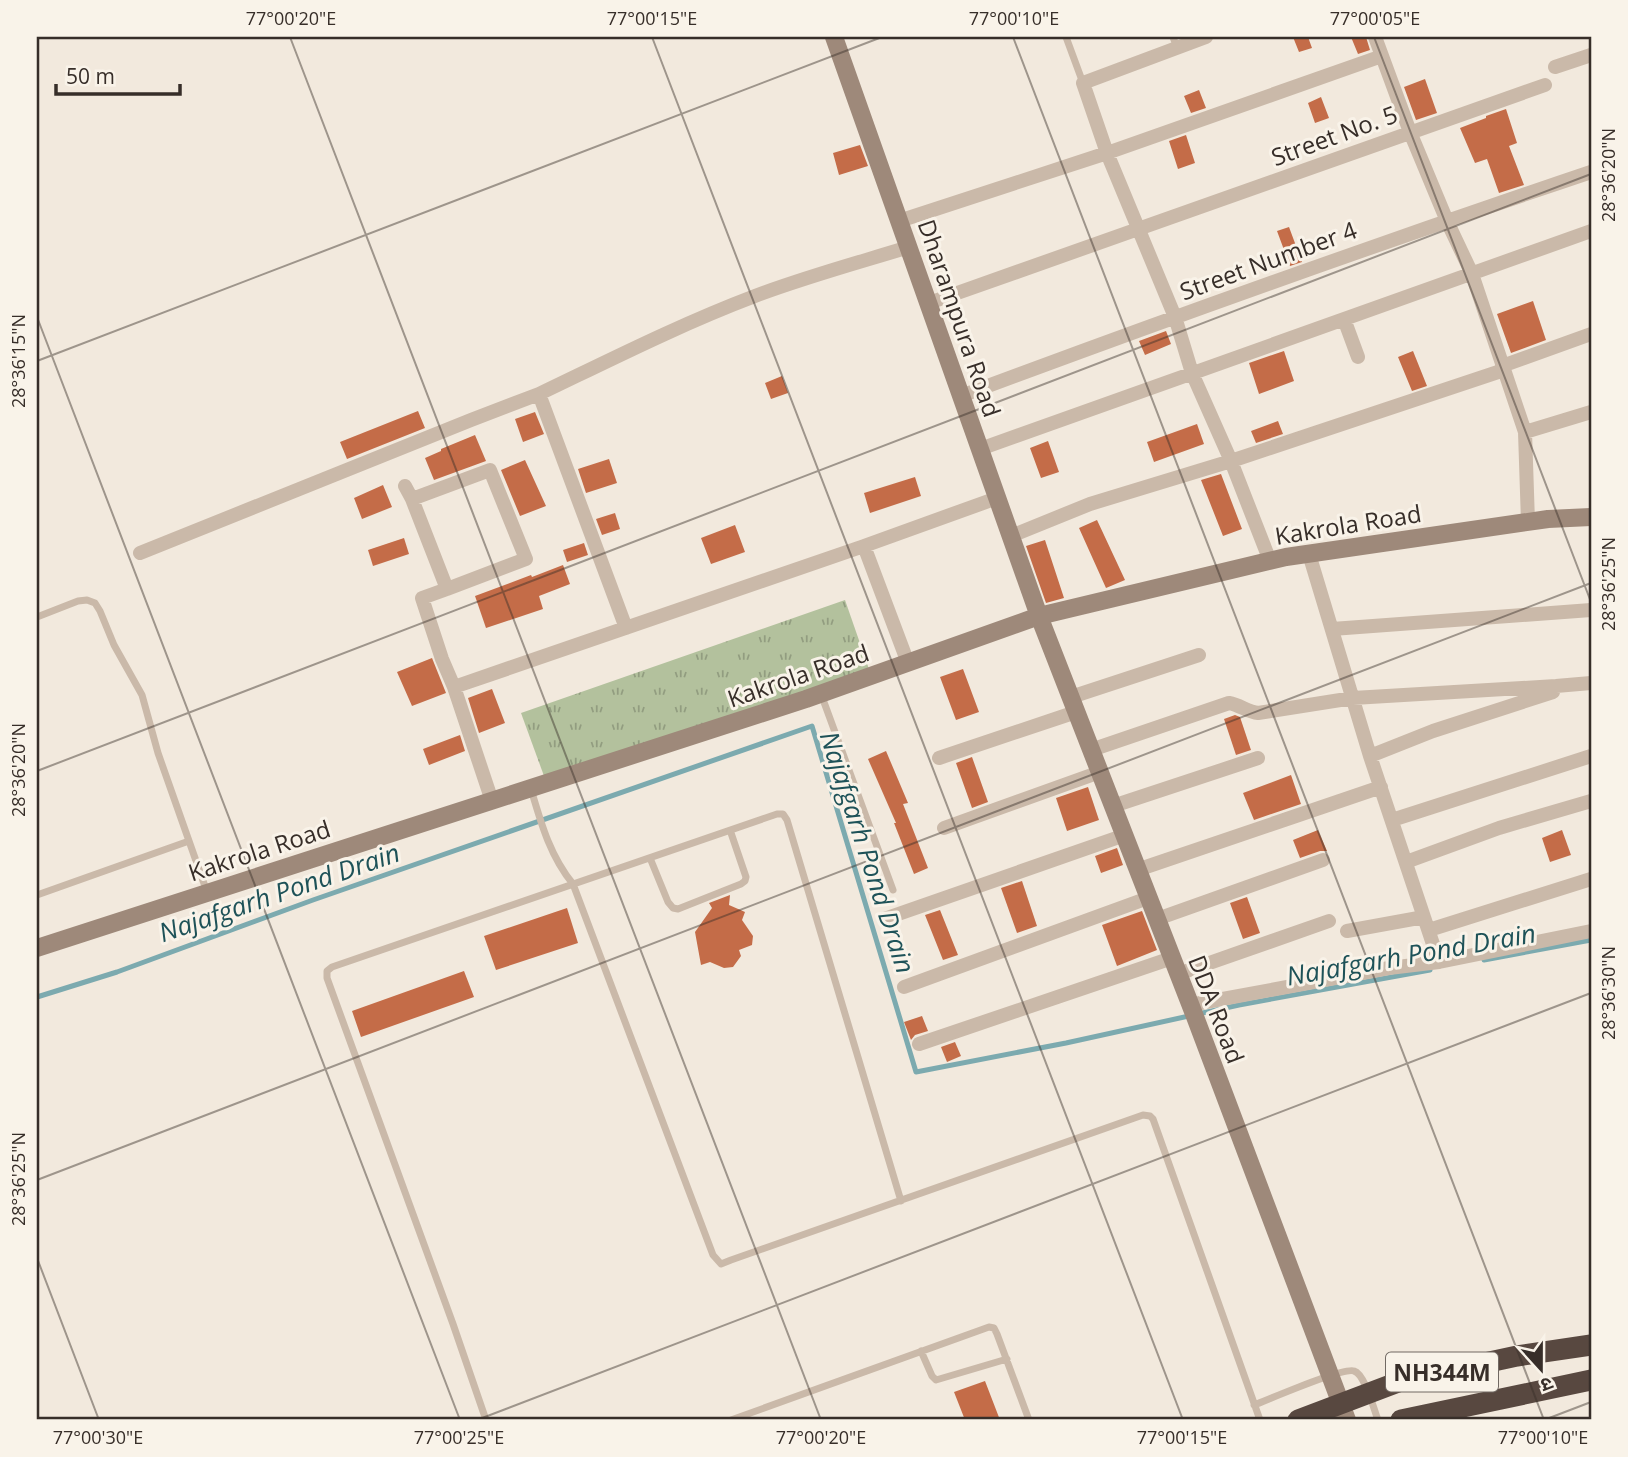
<svg xmlns="http://www.w3.org/2000/svg" width="1628" height="1457" font-family="'Open Sans','Noto Sans Devanagari',sans-serif">
<style>
.grass{fill:url(#grass-tufts)}
.lines{fill:none;stroke-linecap:round;stroke-linejoin:round}
.stream{stroke:#7caaaf;stroke-width:5}
.building{fill:#c46c48}
.lane{stroke:#cab9a9;stroke-width:7}
.street{stroke:#cab9a9;stroke-width:14}
.secondary{stroke:#9e897a;stroke-width:18}
.highway{stroke:#584840;stroke-width:21}
.ticks{fill:none;stroke:#372e29;stroke-width:2;stroke-opacity:0.45}
.labels{text-anchor:middle;dominant-baseline:central;stroke-width:6;stroke-linejoin:round;paint-order:stroke}
.shield{fill:#f9f3e9;stroke:#716963;stroke-width:2}
.shield-label{font-size:23px;font-weight:bold;fill:#372e29}
.street-label{font-size:24px;fill:#372e29;stroke:#f9f3e9}
.water-label{font-size:26px;font-style:italic;fill:#1e5258;stroke:#f9f3e9}
.neatline{fill:none;stroke:#372e29;stroke-width:2.5}
.ticks-label{font-size:18px;text-anchor:middle;fill:#372e29}
</style>
<defs>
<pattern id="grass-tufts" width="24" height="20" patternUnits="userSpaceOnUse" patternTransform="scale(1.75)"><rect width="24" height="20" fill="#b3c19d"/><path d="M3 7l-1-3M5 7V3M7 7l1-3M15 17l-1-3M17 17v-4M19 17l1-3" fill="none" stroke="#929d80"/></pattern>
</defs>
<rect width="100%" height="100%" fill="#f2e9dd"/>
<path class="grass" d="M845,600L870,672L544,776L521,713Z"/>
<g class="lines">
<path class="stream" d="M1484,960L1591,940
M37,997L117,972L313,900L812,726L916,1072L1066,1043L1239,1005L1430,970"/>
</g>
<path class="building" d="M1293,37H1308L1312,48L1299,52Z
M1351,37H1366L1370,50L1358,54Z
M1425,79L1437,113L1416,120L1404,87Z
M1199,90L1206,108L1191,113L1184,96Z
M1321,97L1329,118L1315,123L1308,103Z
M1506,109L1517,143L1509,146L1524,185L1499,193L1487,159L1475,163L1460,128L1486,118V116Z
M1186,135L1195,163L1178,169L1169,141Z
M860,145L868,166L839,175L833,153Z
M1289,227L1302,262L1290,266L1277,231Z
M1533,301L1546,340L1511,353L1497,314Z
M1166,331L1171,344L1145,355L1139,341Z
M1284,351L1294,381L1259,394L1249,363Z
M1413,351L1427,386L1412,391L1398,357Z
M782,376L788,393L771,399L765,383Z
M418,411L425,428L347,459L340,442Z
M535,412L544,434L523,442L515,419Z
M1278,421L1283,434L1256,443L1251,431Z
M1197,424L1204,444L1154,462L1147,442Z
M475,435L486,461L434,480L425,458L441,451V449Z
M1048,441L1059,472L1041,478L1030,448Z
M609,459L617,483L586,493L578,469Z
M525,460L546,506L520,516L501,470Z
M1221,474L1242,529L1223,536L1201,480Z
M915,477L921,496L870,513L864,493Z
M383,485L392,507L362,519L354,498Z
M615,513L620,529L602,535L596,519Z
M1097,520L1125,580L1106,588L1079,528Z
M735,525L745,552L711,564L701,538Z
M404,538L409,554L373,566L368,550Z
M1045,540L1064,598L1046,603L1026,546Z
M584,543L588,555L567,562L563,550Z
M563,565L570,584L539,596L543,609L486,628L475,596L531,575L532,577Z
M432,658L446,693L412,706L397,672Z
M963,669L979,712L956,720L940,677Z
M492,689L505,723L479,733L468,698Z
M1235,715L1240,717L1251,750L1236,755L1224,719Z
M460,735L465,751L429,765L423,749Z
M886,751L908,803L903,804L928,868L914,874L894,823H896L868,759Z
M972,757L988,802L972,808L956,763Z
M1291,775L1301,804L1254,820L1243,793Z
M1088,787L1099,820L1067,831L1056,798Z
M1318,830L1327,851H1320L1300,858L1293,840Z
M1562,830L1571,855L1550,862L1542,838Z
M1117,848L1123,865L1101,873L1095,856Z
M1022,881L1037,926L1017,933L1001,888Z
M730,895L729,905L745,912L742,920L753,936L752,945L739,950L741,956L733,967L724,968L710,962L701,965L695,932L712,908L709,903Z
M1247,897L1260,933L1243,939L1230,903Z
M567,908L578,943L496,970L484,936Z
M940,910L958,955L943,960L925,915Z
M1142,911L1157,950L1117,966L1102,925Z
M464,971L474,997L361,1037L352,1011Z
M922,1016L928,1031L915,1035L911,1040L904,1022Z
M955,1042L961,1056L947,1062L941,1047Z
M985,1381L1000,1420H965L954,1392Z"/>
<g class="lines">
<path class="lane" d="M1066,37L1083,83
M1173,37L1177,48
M37,617L78,601L87,600L95,603L100,611L114,645L142,695L158,753L207,892
M821,694L893,890
M531,789C541,823 550,856 573,884L713,1255L721,1264L731,1260L1143,1115L1150,1116L1153,1119L1260,1420
M650,858L668,902L673,908L678,909L741,884L745,881L746,877L730,830
M37,895L189,841
M921,1351L932,1376L936,1380L1007,1359
M1254,1405C1270,1399 1343,1367 1354,1371C1365,1374 1374,1410 1378,1420
M486,1420L453,1324L327,978V971L332,967L777,814H783L787,820L901,1201
M731,1420L989,1327L994,1328L997,1334L1029,1420"/>
<path class="street" d="M1206,37L1083,83L1107,153L1175,317L1192,373L1231,461L1504,370
M1375,37L1410,132L1447,221L1472,274L1525,432
M1555,67L1591,55
M899,221L1107,153L1382,56
M929,303L1545,85
M1344,319L1358,357
M1502,366L1591,334
M539,394C610,360 681,324 755,296C805,277 857,263 909,247
M961,396C1170,318 1380,243 1591,172
M980,449L1591,231
M405,486L412,499L447,589L422,598L442,659L454,687L492,801
M412,499L490,470L526,559L447,589
M1528,522L1525,432L1591,412
M1011,536L1090,504L1231,461L1270,561
M864,546L997,498
M140,553L471,420L539,394L626,628
M1309,554L1370,756L1439,962
M1332,629L1591,610
M454,687L864,546L908,663
M1071,697L1199,655
M1091,750L1229,703C1240,705 1248,712 1258,713L1353,698L1556,686L1591,683
M1370,756L1433,731L1553,692
M939,758L1076,712
M1113,806L1258,758
M1392,820L1591,756
M944,828L1100,772
M1406,862L1499,828L1591,801
M1137,870L1381,787
M884,919L1125,835
M1157,919L1323,860
M1429,930L1591,879
M1347,931L1424,917
M1178,974L1329,921
M904,987L1148,898
M1190,1005L1389,968L1439,962L1591,931
M919,1044L1172,958"/>
<path class="secondary" d="M834,37L1039,616L1194,1014L1347,1420
M37,948L806,699L1039,616L1286,557L1548,519L1591,517"/>
<path class="highway" d="M1298,1420L1401,1381L1517,1356L1591,1345
M1401,1420L1591,1380"/>
</g>
<path class="ticks" d="M290,37L821,1420M652,37L1183,1420M1013,37L1544,1420M1374,37L1591,602M37,317L460,1420M37,361L882,37M37,771L1591,174M37,1180L1591,583M37,1258L99,1420M477,1420L1591,993M1544,1420L1591,1402"/>
<g class="labels">
<rect class="shield" x="1386" y="1352.5" width="112" height="39" rx="5"/>
<g class="shield-label">
<text x="1442" y="1372">NH344M</text>
</g>
<g class="street-label">
<text transform="translate(1334 135) rotate(-20)">Street No. 5</text>
<text transform="translate(1268 260) rotate(-20)">Street Number 4</text>
<text transform="translate(960 318) rotate(71)">Dharampura Road</text>
<text transform="translate(1348 524) rotate(-9)">Kakrola Road</text>
<text transform="translate(798 675) rotate(-19)">Kakrola Road</text>
<text transform="translate(259 850) rotate(-18)">Kakrola Road</text>
<text transform="translate(1217 1009) rotate(69)">DDA Road</text>
</g>
<g class="water-label">
<text transform="translate(868 852) rotate(72)">Najafgarh Pond Drain</text>
<text transform="translate(279 892) rotate(-19)">Najafgarh Pond Drain</text>
<text transform="translate(1411 954) rotate(-10)">Najafgarh Pond Drain</text>
</g>
</g>
<rect width="1628" height="1457" fill="none" stroke="#f9f3e9" stroke-width="77"/>
<g transform="translate(1541 1369) rotate(159)" stroke="#f9f3e9" stroke-width="5" paint-order="stroke">
<path d="M0-5L12 26L0 18L-12 26Z" fill="#372e29"/>
<text y="-10" font-size="19" font-weight="bold" text-anchor="middle" fill="#372e29">उ</text>
</g>
<path d="M56 84v10h124v-10" fill="none" stroke="#372e29" stroke-width="3.5"/>
<text x="66" y="84" font-size="21" fill="#372e29" stroke="#f9f3e9" stroke-width="5" paint-order="stroke">50 m</text>
<rect x="38" y="38" width="1552" height="1380" class="neatline"/>
<g class="ticks-label">
<text x="291" y="25">77°00'20"E</text>
<text x="652" y="25">77°00'15"E</text>
<text x="1014" y="25">77°00'10"E</text>
<text x="1375" y="25">77°00'05"E</text>
<text transform="translate(1609 175) rotate(-90)" y="6">28°36'20"N</text>
<text transform="translate(19 361) rotate(-90)" y="6">28°36'15"N</text>
<text transform="translate(1609 584) rotate(-90)" y="6">28°36'25"N</text>
<text transform="translate(19 770) rotate(-90)" y="6">28°36'20"N</text>
<text transform="translate(1609 993) rotate(-90)" y="6">28°36'30"N</text>
<text transform="translate(19 1179) rotate(-90)" y="6">28°36'25"N</text>
<text x="98" y="1444">77°00'30"E</text>
<text x="459" y="1444">77°00'25"E</text>
<text x="821" y="1444">77°00'20"E</text>
<text x="1182" y="1444">77°00'15"E</text>
<text x="1543" y="1444">77°00'10"E</text>
</g>
</svg>
